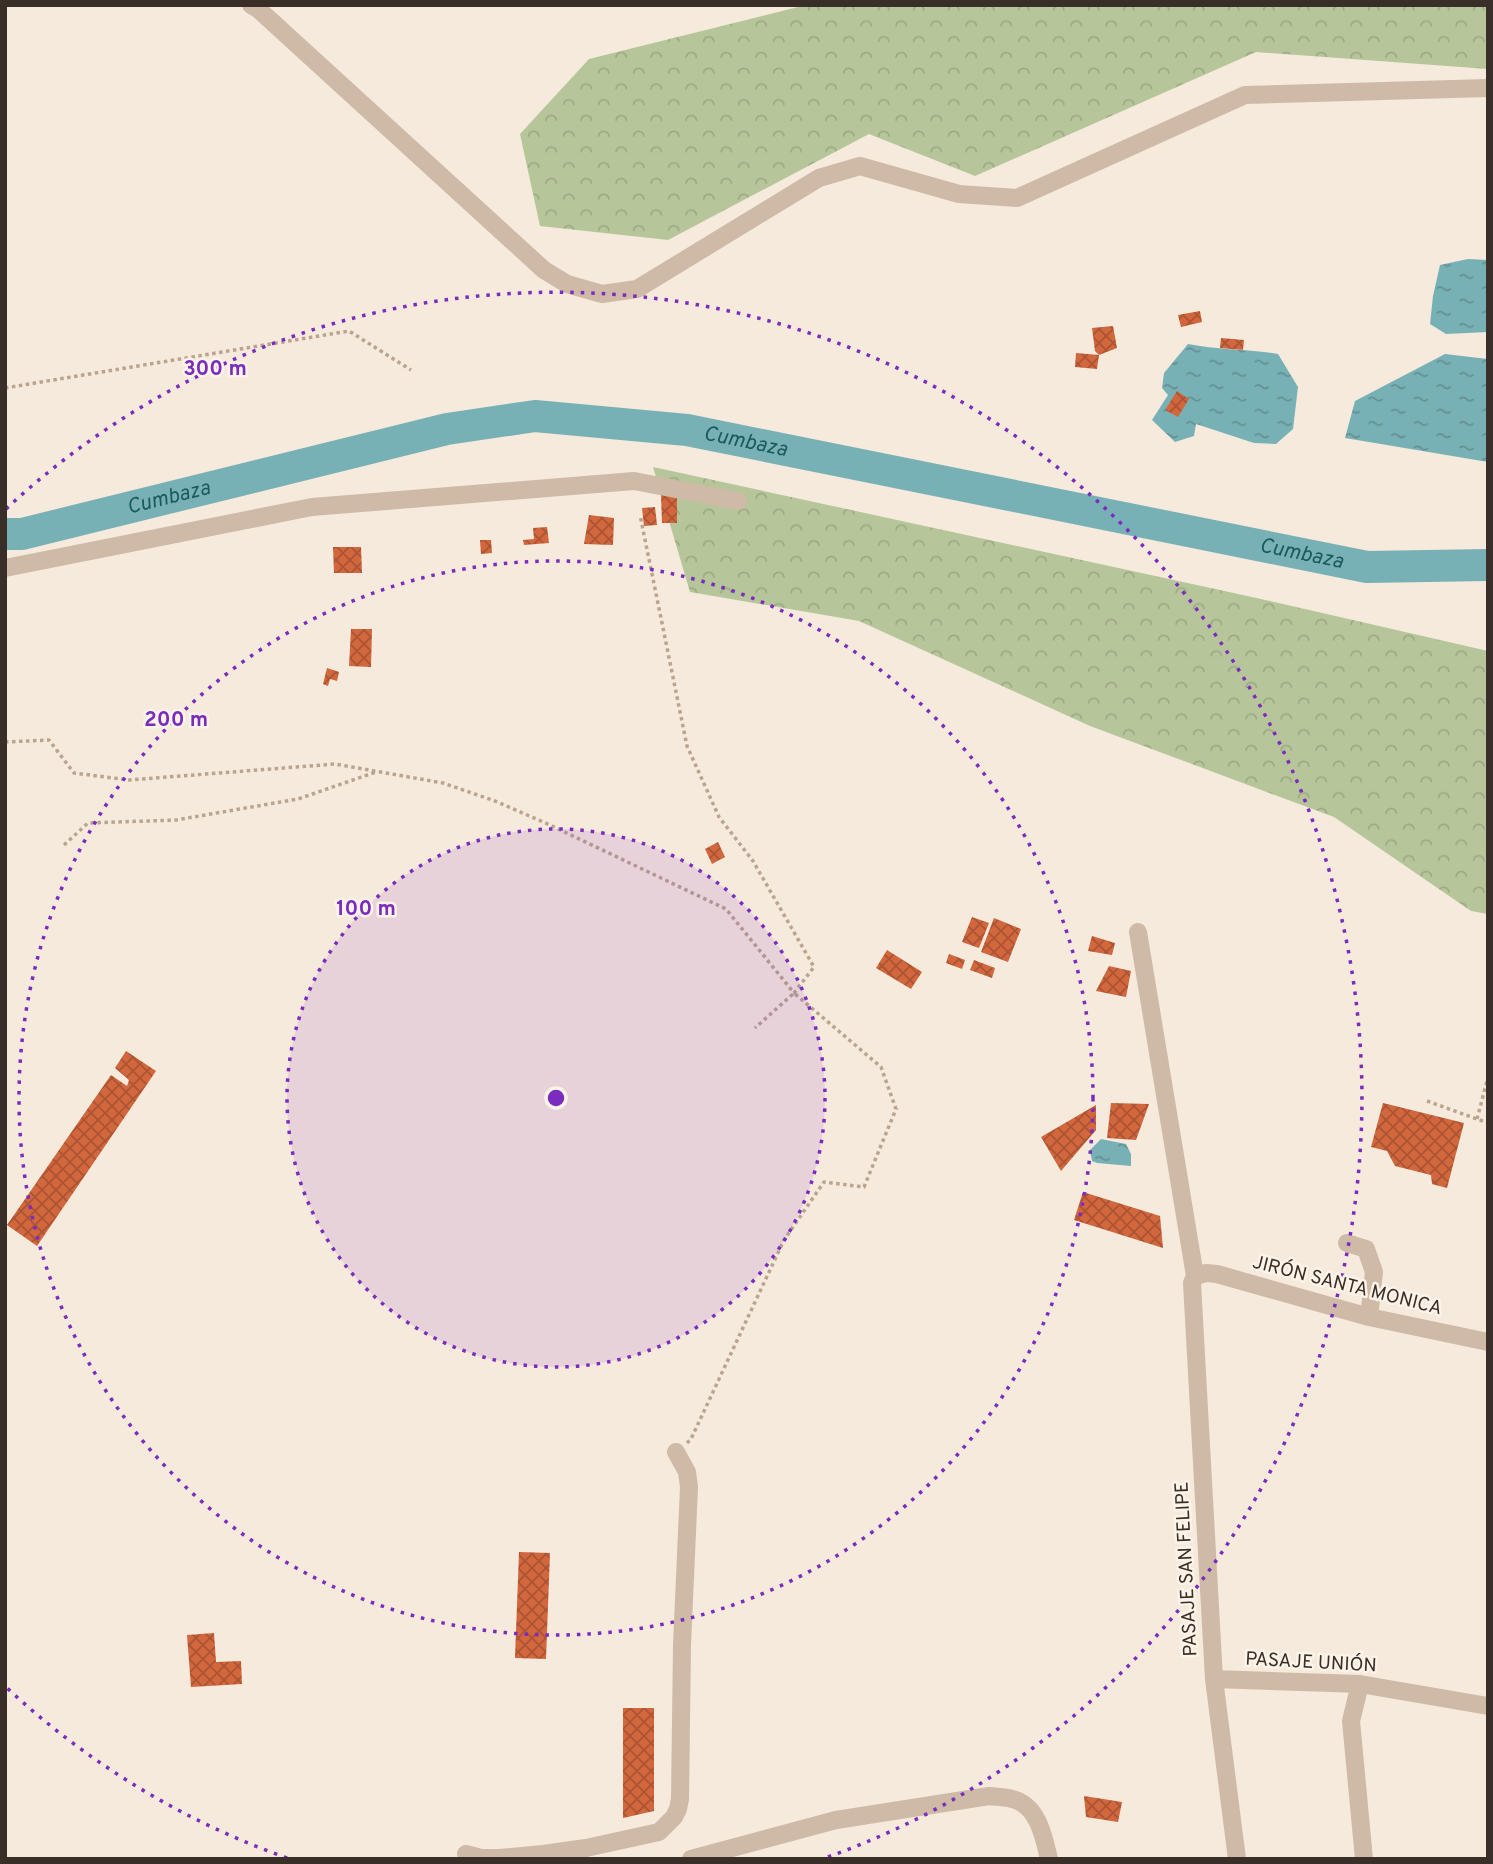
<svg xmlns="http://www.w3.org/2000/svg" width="1493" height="1864" font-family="Overpass,sans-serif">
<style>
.forest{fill:url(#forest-crowns)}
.water{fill:url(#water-ripples)}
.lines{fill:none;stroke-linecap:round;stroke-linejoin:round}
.river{stroke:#78b1b5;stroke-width:32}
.building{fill:url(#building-cross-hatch)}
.path{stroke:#baa490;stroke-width:3.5;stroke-dasharray:3.5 3.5;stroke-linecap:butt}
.minor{stroke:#cebaa7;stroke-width:18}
.ring{fill:none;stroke:#7b2cbf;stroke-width:3.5;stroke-dasharray:3.5 7}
.labels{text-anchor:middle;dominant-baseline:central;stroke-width:5;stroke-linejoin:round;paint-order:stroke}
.street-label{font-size:19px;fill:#3a2e28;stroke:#fcf4e9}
.water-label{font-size:21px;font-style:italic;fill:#195960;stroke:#fcf4e9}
.centre{fill:#7b2cbf;stroke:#fcf4e9;stroke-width:3.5}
.ring-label{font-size:21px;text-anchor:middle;font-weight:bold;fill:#7b2cbf;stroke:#fcf4e9;stroke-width:5;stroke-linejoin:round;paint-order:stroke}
</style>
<defs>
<pattern id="forest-crowns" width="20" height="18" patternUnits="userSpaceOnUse" patternTransform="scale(1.75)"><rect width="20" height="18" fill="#b6c69a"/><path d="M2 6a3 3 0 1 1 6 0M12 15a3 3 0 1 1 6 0" fill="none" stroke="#9daa85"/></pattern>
<pattern id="water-ripples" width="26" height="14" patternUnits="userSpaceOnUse" patternTransform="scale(1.75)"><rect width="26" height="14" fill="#78b1b5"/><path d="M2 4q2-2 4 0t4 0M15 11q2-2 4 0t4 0" fill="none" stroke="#639093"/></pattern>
<pattern id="building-cross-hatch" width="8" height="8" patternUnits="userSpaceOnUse" patternTransform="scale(1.75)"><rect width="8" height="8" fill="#d2663d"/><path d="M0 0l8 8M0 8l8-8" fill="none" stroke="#ab5433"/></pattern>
</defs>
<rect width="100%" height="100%" fill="#f5eadc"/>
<path class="forest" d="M806,5H1488V69L1256,52L975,176L869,134L668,240L540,226L520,134L589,59Z
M653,467L1252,597L1488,651V914L1471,911L1334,817L1090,726L859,621L690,592Z"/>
<path class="water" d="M1468,259L1488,260V332L1446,334L1430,324L1433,296L1440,265Z
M1188,344C1218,350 1248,349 1278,354L1298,387L1293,429L1276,444L1254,443L1196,424L1194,436L1175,442L1152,420L1168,395L1162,388L1164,373Z
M1445,354L1488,359V462L1345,438L1355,401Z
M1101,1139L1126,1144L1131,1154V1166L1097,1163L1092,1161L1090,1150Z"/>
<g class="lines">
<path class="river" id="s1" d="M5,534H22L447,429L535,416L687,430L1367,567L1488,565"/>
</g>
<path class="building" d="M1200,311L1202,322L1181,327L1178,315Z
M1113,326L1117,348L1099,355L1097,369L1075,367L1076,353L1099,355L1095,351L1092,328Z
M1221,338L1244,340L1243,350L1220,348Z
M1177,391L1189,399L1178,417L1165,410Z
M661,495H677V523H662Z
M655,507L657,525L644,526L642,508Z
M589,515L614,518L613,545L584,544Z
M547,527L549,543L524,545L523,540L534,539L533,528Z
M480,540H491L492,553L481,554Z
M333,547H361L362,573H334Z
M351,629H372L371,667L349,666Z
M327,668L339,672L337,681L330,679L328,686L323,684Z
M718,842L725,857L712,864L705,849Z
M972,917L989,923L979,948L962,942Z
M994,918L1021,929L1008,962L981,952Z
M1092,936L1115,943L1112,955L1088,951Z
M887,950L922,972L911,989L876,968Z
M949,954L965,960L962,969L946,963Z
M974,960L995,968L992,978L970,970Z
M1109,966L1131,971L1126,997L1096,991Z
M126,1051L156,1071L37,1246L7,1225L111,1075L127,1086L129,1080L115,1068Z
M1111,1103L1149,1104L1136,1140L1107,1138Z
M1383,1103L1464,1123L1447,1188L1432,1184L1431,1175L1395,1166L1387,1151L1371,1147Z
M1096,1105V1130L1061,1171L1041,1137Z
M1083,1192L1160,1216L1163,1248L1074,1220Z
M519,1552L550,1553L546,1659L515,1658Z
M214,1633L216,1662L241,1661L242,1684L191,1687L187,1635Z
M623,1708H654V1811L623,1818Z
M1084,1796L1122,1802L1118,1822L1086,1817Z"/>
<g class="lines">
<path class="path" d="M5,388L349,331L411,370
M5,742L49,740L74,773L129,780L335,764L443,783L495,801L550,825L726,909L794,993L814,967L753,861L719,817L687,746L640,515
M64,845L88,823L176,820L298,799L376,772
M1427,1101L1488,1123
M1477,1119L1488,1077
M687,1443L691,1439L784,1240L824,1182L864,1187L896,1109L881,1067L794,993L755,1028"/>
<path class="minor" d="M251,5L258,9L544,270L567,284L602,294L637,289L819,178L860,166L959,194L1017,198L1245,95L1488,88
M5,568L312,507L634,481L738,501
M1138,932L1195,1276
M1347,1243L1366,1249L1374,1272L1369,1317
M1195,1276L1192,1283L1214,1679L1237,1859
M1195,1276L1206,1273L1217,1274L1369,1317L1488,1342
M1214,1679L1360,1684L1488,1706
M1360,1684L1351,1721L1364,1859
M466,1854L481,1858H500L543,1854L586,1848L659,1832L674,1817L678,1809L680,1799L682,1645L689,1487L687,1472L676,1452
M691,1859L836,1820L989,1796C996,1797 1005,1797 1012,1799C1038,1805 1044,1837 1049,1859"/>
</g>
<circle cx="556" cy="1098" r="269" fill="#7b2cbf" fill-opacity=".12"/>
<g class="ring">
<circle cx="556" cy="1098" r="269"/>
<circle cx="556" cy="1098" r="537"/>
<path d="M287 1858A806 806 0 0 1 6 1687M6 509A806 806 0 1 1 825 1858"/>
</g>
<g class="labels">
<g class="street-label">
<text transform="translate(1347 1286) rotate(14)">JIRÓN SANTA MONICA</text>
<text transform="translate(1187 1569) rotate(-93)">PASAJE SAN FELIPE</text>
<text transform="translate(1311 1663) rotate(3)">PASAJE UNIÓN</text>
</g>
<g class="water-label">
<text stroke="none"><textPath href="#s1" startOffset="756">Cumbaza</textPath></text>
<text stroke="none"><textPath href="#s1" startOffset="168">Cumbaza</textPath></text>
<text stroke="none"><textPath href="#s1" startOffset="1323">Cumbaza</textPath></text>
</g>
</g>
<circle cx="556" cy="1098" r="10" class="centre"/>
<g class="ring-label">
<text x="215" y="375">300 m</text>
<text x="176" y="726">200 m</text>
<text x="366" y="915">100 m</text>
</g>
<rect width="1493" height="1864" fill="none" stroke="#3a2e28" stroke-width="14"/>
</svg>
